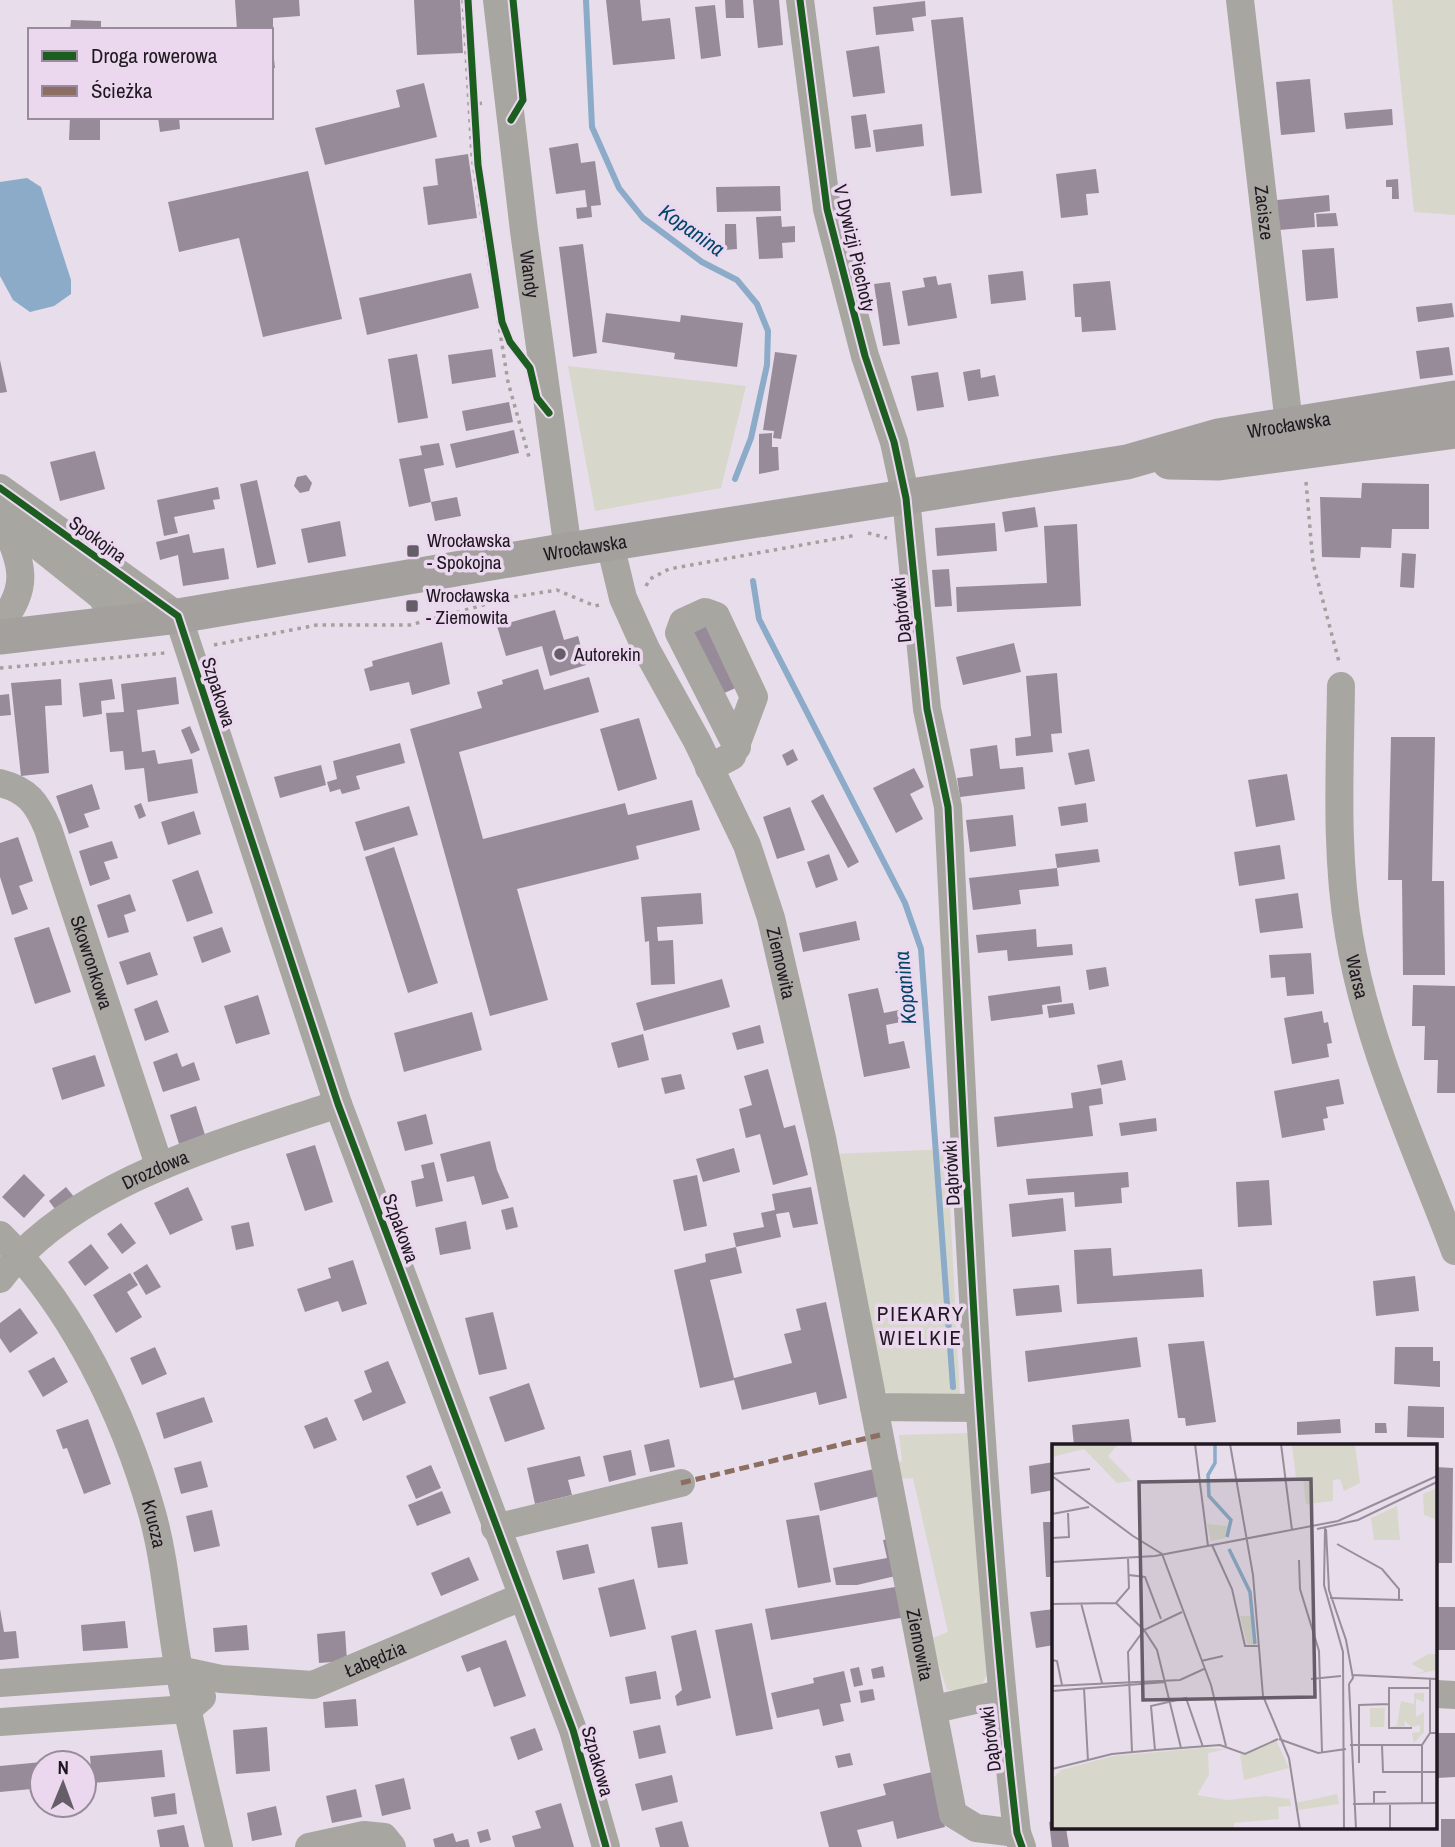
<svg xmlns="http://www.w3.org/2000/svg" width="1455" height="1847" font-family="'Archivo Narrow',sans-serif">
<style>
.green{fill:#d7d8cb}
.water{fill:#8babc8}
.lines{fill:none;stroke-linecap:round;stroke-linejoin:round}
.stream{stroke:#8babc8;stroke-width:6}
.building{fill:#978b99}
.path{stroke:#a4a09e;stroke-width:3.5;stroke-dasharray:3.5 5;stroke-linecap:butt}
.minor{stroke:#a8a6a1;stroke-width:28}
.major{stroke:#a4a09e;stroke-width:35}
.quiet{stroke:#8d6e63;stroke-width:5;stroke-dasharray:10 5;stroke-linecap:butt}
.cycleway-casing{stroke:#ebd8ef;stroke-width:11}
.cycleway{stroke:#1b5e20;stroke-width:7}
.poi-dot{fill:#655d67;stroke:#ebd8ef;stroke-width:2.5}
.labels{text-anchor:middle;dominant-baseline:central;stroke-width:7;stroke-linejoin:round;paint-order:stroke}
.street-label{font-size:19px;fill:#1f1820;stroke:#ebd8ef}
.poi-label{font-size:19px;fill:#1f1820;stroke:#ebd8ef;text-anchor:start}
.water-label{font-size:21px;font-style:italic;fill:#034569;stroke:#ebd8ef}
.neighbourhood-label{font-size:21px;letter-spacing:2px;fill:#1f1820;stroke:#ebd8ef}
.inset-river{fill:none;stroke:#8babc8;stroke-width:3.5}
.inset-road{fill:none;stroke:#988e99;stroke-width:2}
.view{fill:#655d67;fill-opacity:0.15;stroke:#655d67;stroke-width:3.5}
.inset-edge{fill:none;stroke:#1f1820;stroke-width:3.5}
</style>
<rect width="100%" height="100%" fill="#e8ddea"/>
<path class="green" d="M1392,0H1455V215L1414,212Z
M568,366L746,386L721,488L595,511Z
M947,1149L960,1396L903,1403L885,1391L835,1154Z
M969,1433L989,1669L983,1683L967,1690H947L930,1639L948,1632L913,1478L898,1479L894,1463L902,1461L899,1435Z"/>
<path class="water" d="M27,178L41,187L71,280V294L54,306L30,312L13,300L0,276V182Z"/>
<g class="lines">
<path class="stream" d="M586,0L592,127L619,188L643,218L702,262L737,280L757,304L768,331L767,365L751,438L735,479
M753,581L759,619L905,903L921,949L953,1387"/>
</g>
<path class="building" d="M235,0H299L300,16L273,18V30H237Z
M414,0H460L463,53L417,55Z
M606,0H640L642,21L670,18L675,59L613,65Z
M725,0H743L744,18H726Z
M753,0H779L783,45L758,48Z
M925,1L926,16L912,18L914,31L876,35L873,7Z
M715,5L721,56L701,59L695,7Z
M963,17L982,193L951,196L931,20Z
M71,20L101,21V30H70Z
M271,33L275,68L271,69Z
M879,46L885,93L853,97L846,51Z
M1310,79L1315,132L1281,135L1276,82Z
M424,83L437,137L325,165L315,128L400,107L396,90Z
M1392,109L1393,125L1346,129L1344,113Z
M866,114L871,147L855,149L851,116Z
M70,117H100V140H69Z
M158,117H179L180,129L160,132Z
M922,124L924,146L876,152L873,130Z
M578,143L581,163L595,161L601,205L591,206L592,217L577,219L576,208L587,207L585,190L556,194L549,148Z
M468,154L477,218L428,225L423,187L438,185L435,159Z
M1096,169L1099,193L1086,194L1088,215L1061,218L1056,174Z
M308,171L342,319L263,337L239,238L179,252L168,202Z
M1398,179L1399,199H1392V187H1386V180Z
M780,186L781,211L717,212L716,187Z
M1329,195L1330,211L1314,213L1315,227L1279,230L1277,200Z
M1336,213L1338,226L1317,227L1316,214Z
M781,216L782,227L795,226V242L782,243L783,258L759,259L756,217Z
M725,224H736L737,249L725,250Z
M583,244L597,353L573,357L559,247Z
M1334,248L1338,298L1306,301L1302,250Z
M1023,271L1026,300L991,304L988,275Z
M471,273L479,308L367,335L359,298Z
M936,276L938,285L951,283L957,318L908,326L902,291L925,287L923,278Z
M1110,281L1116,330L1082,332L1081,317H1075L1073,284Z
M890,282L900,344L883,346L874,284Z
M1452,303L1454,317L1418,322L1416,307Z
M606,313L680,322L681,315L743,323L737,367L674,359L675,353L602,342Z
M1449,347L1453,375L1420,379L1416,351Z
M492,349L496,377L452,384L448,355Z
M775,352L797,355L781,439L773,438L774,431L763,430Z
M417,354L428,418L398,423L388,359Z
M0,360L7,392L0,393Z
M980,369L981,378L995,375L999,396L968,401L963,372Z
M938,372L944,407L917,411L911,376Z
M509,402L513,422L466,431L462,411Z
M514,430L519,453L456,468L450,444Z
M772,433V447H778L779,470L759,474V434Z
M439,443L444,465L424,469L431,502L409,507L399,459L422,455L420,446Z
M95,451L105,489L60,501L50,462Z
M306,475L312,483L309,491L300,493L294,486L297,477Z
M257,480L276,564L257,568L240,484Z
M1362,483L1429,484V529H1392L1391,548L1361,547L1360,558L1322,557L1320,497L1361,498Z
M218,487L220,499L213,500L215,509L174,517L178,533L164,536L157,500Z
M457,497L461,516L435,521L431,502Z
M1035,507L1038,527L1005,532L1002,512Z
M340,521L346,556L308,563L301,529Z
M995,523L997,551L937,556L935,528Z
M1077,524L1081,606L957,612L956,587L1047,583L1044,526Z
M189,534L193,553L224,548L229,579L183,586L178,555L160,560L156,542Z
M1402,553L1416,554L1414,588L1400,587Z
M949,569L952,606L935,607L932,570Z
M555,610L564,640L578,636L586,665L550,676L542,646L506,656L497,626Z
M707,619L740,686L720,695L688,628Z
M442,642L450,684L412,695L409,682L370,691L364,669L373,666L372,661Z
M1014,643L1021,672L963,685L956,657Z
M538,669L544,690L589,677L599,712L459,752L483,839L625,803L628,815L692,800L700,830L636,846L639,859L517,889L548,1000L490,1016L410,729L482,708L477,692L503,684L502,680Z
M1057,673L1062,733L1051,734L1053,752L1016,756L1015,738L1031,736L1026,676Z
M176,677L179,704L137,710L142,752L155,750L158,764L192,759L198,793L148,802L144,768L125,770L123,751L110,752L106,713L124,712L121,684Z
M61,679L62,705L45,706L49,773L21,776L11,683Z
M112,679L115,699L101,701L102,714L83,717L79,683Z
M9,694L11,715L0,716V695Z
M639,718L657,779L618,791L600,729Z
M190,726L200,750L191,754L181,730Z
M1391,737H1435L1432,881H1444L1445,975H1403L1402,880H1388Z
M400,743L405,763L356,776L360,789L342,794L340,789L330,792L327,782L337,779L333,761Z
M997,745L1000,769L1023,767L1025,789L960,797L957,778L973,776L970,749Z
M793,749L798,760L787,766L782,755Z
M1089,749L1095,781L1075,785L1068,753Z
M321,765L326,785L280,798L274,777Z
M914,768L924,787L910,794L923,819L896,833L873,788Z
M1287,774L1295,820L1256,827L1248,780Z
M92,784L100,809L84,814L89,827L69,834L56,796Z
M823,794L859,862L848,868L811,801Z
M141,803L146,816L139,819L134,806Z
M1086,803L1088,822L1061,826L1058,807Z
M409,806L418,835L364,851L355,822Z
M790,807L805,850L777,859L763,817Z
M194,811L201,834L168,845L161,822Z
M1013,815L1016,846L970,852L966,820Z
M18,837L33,881L19,886L28,909L12,915L0,877V843Z
M112,841L118,858L104,862L110,879L90,886L79,851Z
M1280,845L1285,879L1239,886L1234,852Z
M394,847L438,983L408,993L365,857Z
M1098,849L1100,862L1057,868L1055,854Z
M829,854L838,880L816,888L807,862Z
M1057,868L1059,886L1019,890L1021,904L973,910L969,878Z
M198,870L213,913L187,922L172,880Z
M701,893L703,924L657,927L658,941L673,940L675,984L651,985L649,941L645,942L641,897Z
M1298,893L1303,928L1260,933L1255,899Z
M130,894L136,911L124,915L129,932L108,938L97,905Z
M856,921L860,940L803,952L799,933Z
M49,927L71,992L35,1004L14,938Z
M222,927L231,952L202,963L193,937Z
M1036,929L1037,947L1072,944L1073,955L1008,961L1007,950L978,953L976,935Z
M150,952L158,975L127,985L119,962Z
M1311,953L1314,994L1287,996L1285,977L1271,978L1269,955Z
M1106,967L1109,986L1089,990L1086,970Z
M722,979L730,1007L644,1031L636,1003Z
M1413,985L1455,986V1093H1437L1438,1060H1424L1425,1026H1412Z
M1060,986L1062,1002L1042,1005L1043,1014L991,1021L988,996Z
M878,988L884,1013L904,1009L906,1021L886,1025L889,1044L904,1041L910,1068L864,1077L848,994Z
M258,995L270,1034L236,1044L224,1006Z
M157,1000L169,1032L145,1041L134,1009Z
M1073,1003L1075,1014L1049,1018L1047,1006Z
M1322,1011L1324,1023L1328,1022L1332,1043L1327,1044L1329,1057L1292,1064L1284,1018Z
M472,1012L482,1050L404,1072L394,1033Z
M760,1025L764,1043L737,1050L732,1033Z
M643,1034L649,1060L618,1068L611,1043Z
M177,1053L182,1067L194,1062L200,1080L163,1092L153,1062Z
M95,1055L105,1086L62,1100L52,1068Z
M1122,1060L1126,1080L1101,1085L1097,1065Z
M768,1069L784,1128L795,1125L808,1175L773,1185L760,1134L746,1138L739,1109L752,1105L744,1076Z
M681,1074L685,1089L665,1094L661,1078Z
M1339,1079L1344,1104L1326,1107L1328,1118L1323,1119L1325,1130L1282,1138L1274,1091Z
M1101,1088L1103,1104L1089,1106L1093,1136L997,1147L994,1117L1073,1108L1071,1093Z
M196,1106L205,1135L179,1144L170,1115Z
M426,1114L433,1144L405,1151L397,1122Z
M1156,1118L1157,1131L1121,1136L1119,1123Z
M490,1141L497,1170L509,1198L482,1205L474,1176L447,1182L440,1154Z
M315,1145L333,1202L305,1211L286,1154Z
M734,1148L740,1172L703,1182L696,1159Z
M434,1162L443,1201L416,1207L411,1181L424,1178L421,1165Z
M1128,1172L1129,1187L1121,1188L1122,1203L1075,1207L1074,1192L1028,1195L1026,1179Z
M24,1174L45,1195L24,1218L2,1197Z
M697,1175L707,1226L684,1231L673,1180Z
M1269,1180L1272,1225L1238,1227L1236,1182Z
M66,1187L79,1203L61,1217L49,1201Z
M188,1187L203,1220L170,1235L154,1203Z
M811,1187L818,1224L793,1228L789,1212L776,1214L781,1237L736,1247L742,1273L710,1280L734,1378L792,1363L784,1334L801,1330L796,1309L826,1302L847,1398L819,1405L816,1392L742,1410L734,1380L700,1388L674,1270L706,1262L705,1254L736,1247L733,1233L764,1227L761,1213L775,1210L772,1194Z
M1063,1198L1066,1231L1012,1237L1009,1204Z
M513,1207L518,1227L506,1230L501,1210Z
M466,1221L471,1249L440,1255L435,1228Z
M249,1222L254,1246L236,1250L231,1226Z
M121,1223L136,1243L122,1254L107,1234Z
M91,1244L109,1268L85,1286L68,1262Z
M1111,1248L1113,1276L1202,1269L1204,1297L1077,1304L1074,1250Z
M353,1260L367,1304L342,1312L338,1301L305,1312L297,1289L331,1278L328,1268Z
M147,1264L161,1287L146,1295L133,1273Z
M130,1273L138,1285L127,1292L142,1317L116,1333L93,1295Z
M1415,1276L1419,1311L1376,1316L1373,1281Z
M1059,1285L1062,1312L1016,1316L1013,1289Z
M20,1308L38,1333L10,1353L0,1338V1323Z
M493,1312L507,1369L479,1375L465,1318Z
M1137,1337L1141,1367L1028,1382L1025,1351Z
M1204,1341L1216,1422L1186,1426L1185,1418H1178L1168,1344Z
M155,1347L167,1374L142,1385L130,1358Z
M1395,1347H1433V1361H1440V1387L1394,1384Z
M54,1357L68,1382L43,1397L28,1371Z
M388,1361L406,1403L363,1421L354,1400L372,1392L364,1371Z
M529,1383L545,1429L505,1442L489,1397Z
M204,1397L213,1422L164,1439L156,1413Z
M1408,1406L1444,1407V1438L1407,1437Z
M327,1417L337,1440L314,1449L304,1426Z
M88,1419L111,1484L84,1494L67,1448L63,1449L56,1430Z
M1129,1419L1132,1443L1074,1446L1072,1425Z
M1340,1419L1341,1433L1297,1435V1422Z
M1375,1423H1386L1387,1433H1375Z
M669,1439L675,1467L650,1472L644,1445Z
M631,1450L636,1475L609,1482L603,1456Z
M580,1456L585,1476L568,1480L572,1495L535,1504L527,1468Z
M201,1461L208,1487L181,1494L174,1468Z
M1054,1462V1490L1031,1494L1029,1466Z
M431,1465L441,1488L416,1499L406,1476Z
M1436,1467L1453,1468L1452,1563H1436Z
M874,1469L880,1496L820,1511L814,1483Z
M442,1491L451,1513L417,1526L408,1505Z
M212,1510L220,1546L194,1552L186,1516Z
M819,1515L831,1582L798,1588L786,1520Z
M682,1522L688,1564L658,1568L651,1527Z
M1043,1522H1054V1577H1046Z
M895,1538L904,1574L857,1585H836L833,1568L887,1558L883,1540Z
M588,1544L595,1573L563,1580L556,1551Z
M469,1557L479,1580L441,1596L431,1573Z
M634,1579L646,1629L610,1637L598,1588Z
M907,1585L912,1616L771,1640L765,1609Z
M1436,1607H1455V1650H1436Z
M0,1609L4,1632L16,1631L19,1658L0,1660Z
M1054,1609V1645L1036,1648L1030,1612Z
M125,1621L128,1648L83,1651L81,1625Z
M752,1623L773,1729L736,1736L715,1630Z
M247,1625L249,1650L215,1652L213,1628Z
M696,1630L711,1698L677,1706L675,1696L682,1690L671,1636Z
M345,1631L347,1661L319,1663L317,1634Z
M506,1640L526,1696L494,1707L480,1667L467,1672L461,1656Z
M883,1666L885,1677L873,1679L871,1669Z
M859,1667L863,1685L854,1687L850,1669Z
M656,1671L661,1699L630,1704L625,1677Z
M844,1671L851,1702L840,1704L844,1721L823,1726L819,1709L777,1718L771,1693L814,1683L813,1678Z
M873,1689L875,1700L861,1703L859,1691Z
M356,1699L358,1726L325,1728L323,1702Z
M660,1725L666,1753L639,1759L633,1731Z
M267,1727L270,1771L236,1774L233,1730Z
M535,1728L543,1750L518,1760L510,1737Z
M1436,1733H1455V1777L1437,1778Z
M162,1750L165,1777L92,1783L90,1756Z
M850,1753L853,1765L838,1768L835,1756Z
M42,1762V1788L0,1792V1766Z
M932,1772L945,1827L897,1839L893,1821L857,1830L862,1847H829L820,1812L886,1795L883,1784Z
M672,1775L678,1802L642,1811L635,1784Z
M404,1778L411,1809L382,1816L375,1785Z
M356,1789L362,1817L332,1823L326,1796Z
M175,1793L177,1814L154,1817L151,1797Z
M561,1803L574,1847H515L512,1836L541,1828L535,1811Z
M276,1806L282,1835L252,1841L247,1813Z
M1441,1819H1455V1847H1441Z
M682,1821L689,1847H660L655,1828Z
M1054,1821V1828H1066L1069,1847H1052L1049,1822Z
M184,1825L189,1847H160L157,1830Z
M488,1829L491,1840L480,1843L477,1832Z
M453,1833L456,1842L468,1839L470,1847H435L433,1839Z"/>
<g class="lines">
<path class="path" d="M463,0L472,156L508,382L529,457
M470,104L485,103
M1306,482L1313,563L1339,662
M868,533L887,538
M646,586L650,579L669,569L857,535
M214,645L317,625H410L513,597L557,590L595,606L599,605
M0,668L165,653"/>
<g class="minor">
<path id="s1" d="M497,0L524,231L568,550"/>
<path d="M800,0L827,209L865,356L894,442L906,498L927,709L948,807C965,1149 978,1492 1017,1833L1022,1847"/>
<path id="s2" d="M1240,0L1289,424"/>
<path d="M0,488L178,616L338,1104L573,1730L606,1847"/>
<path d="M2,517L101,596L119,624C133,605 127,586 111,570"/>
<path id="s3" d="M610,544L623,598L646,649L697,741L747,845L771,918L822,1138L874,1407L979,1408"/>
<path d="M0,624C32,585 21,563 3,520"/>
<path id="s4" d="M1341,686C1340,769 1335,853 1349,935C1367,1044 1416,1148 1455,1251"/>
<path d="M709,768L732,756L754,697L716,616L705,612L683,622L679,633L737,747"/>
<path id="s5" d="M0,783C28,790 37,803 48,829L159,1165"/>
<path id="s6" d="M0,1235C73,1308 124,1414 152,1513C166,1563 169,1618 179,1670C191,1729 205,1788 219,1847"/>
<path id="s7" d="M0,1279C72,1182 228,1141 338,1104"/>
<path id="s8" d="M874,1407L953,1814L976,1828L1017,1833"/>
<path d="M495,1528L681,1483"/>
<path id="s9" d="M0,1683L179,1670L221,1679L313,1685L521,1597"/>
<path d="M1436,1694L1455,1695"/>
<path d="M935,1709L1001,1694"/>
<path d="M0,1722L188,1709L202,1697"/>
<path d="M309,1847L364,1835L384,1837L392,1847"/>
</g>
<g class="major">
<path d="M1169,462L1219,463L1455,431"/>
<path id="s10" d="M0,637L178,616L568,550L1127,462L1218,436L1455,398"/>
</g>
<path class="quiet" d="M681,1483L880,1435"/>
<g class="cycleway-casing">
<path id="cycleway" d="M468,0L478,165L502,322L510,342L530,368L537,398L549,413
M800,0L827,209L865,356L894,442L906,498L927,709L948,807C965,1149 978,1492 1017,1833L1022,1847
M511,120L523,100L513,0
M0,488L178,616L338,1104L573,1730L606,1847"/>
</g>
<use href="#cycleway" class="cycleway"/>
</g>
<g class="poi-dot">
<rect x="406" y="544" width="14" height="14" rx="3.5"/>
<rect x="405" y="599" width="14" height="14" rx="3.5"/>
<circle cx="560" cy="654" r="7"/>
</g>
<g class="labels">
<g class="street-label">
<text stroke="none"><textPath href="#s2" startOffset="214">Zacisze</textPath></text>
<text transform="translate(855 248) rotate(77)">V Dywizji Piechoty</text>
<text stroke="none"><textPath href="#s1" startOffset="276">Wandy</textPath></text>
<text stroke="none"><textPath href="#s10" startOffset="1307">Wrocławska</textPath></text>
<text transform="translate(98 539) rotate(36)">Spokojna</text>
<text stroke="none"><textPath href="#s10" startOffset="592">Wrocławska</textPath></text>
<text transform="translate(901 610) rotate(-96)">Dąbrówki</text>
<text transform="translate(219 692) rotate(72)">Szpakowa</text>
<text stroke="none"><textPath href="#s3" startOffset="455">Ziemowita</textPath></text>
<text stroke="none"><textPath href="#s5" startOffset="210">Skowronkowa</textPath></text>
<text stroke="none"><textPath href="#s4" startOffset="292">Warsa</textPath></text>
<text stroke="none"><textPath href="#s7" startOffset="192">Drozdowa</textPath></text>
<text transform="translate(951 1173) rotate(-93)">Dąbrówki</text>
<text transform="translate(401 1228) rotate(70)">Szpakowa</text>
<text stroke="none"><textPath href="#s6" startOffset="331">Krucza</textPath></text>
<text stroke="none"><textPath href="#s8" startOffset="242">Ziemowita</textPath></text>
<text stroke="none"><textPath href="#s9" startOffset="382">Łabędzia</textPath></text>
<text transform="translate(990 1739) rotate(-97)">Dąbrówki</text>
<text transform="translate(598 1761) rotate(74)">Szpakowa</text>
</g>
<g class="poi-label">
<text x="427" y="540">Wrocławska<tspan x="427" dy="22">- Spokojna</tspan></text>
<text x="426" y="595">Wrocławska<tspan x="426" dy="22">- Ziemowita</tspan></text>
<text x="574" y="654">Autorekin</text>
</g>
<g class="water-label">
<text transform="translate(692 230) rotate(35)">Kopanina</text>
<text transform="translate(905 988) rotate(-96)">Kopanina</text>
</g>
<g class="neighbourhood-label">
<text x="921" y="1313">PIEKARY<tspan x="921" dy="24">WIELKIE</tspan></text>
</g>
</g>
<g transform="translate(1052 1444)">
<rect width="385" height="385" fill="#e8ddea"/>
<path d="M0,0H66L56,12L80,37L65,39L32,5L0,13ZM240,0H303L308,39L292,47L288,35L281,36V57L254,60L251,34L244,35ZM385,44V76L372,71L371,50ZM345,62L348,96H322L319,74ZM155,80L176,82L173,94L159,97ZM188,172H201L203,201L195,200ZM376,210H385V226L359,231L373,227L359,220ZM362,249H372V258L364,255V273L372,268V288L362,299L360,289L368,288V281L359,283L352,276L353,282L340,283L345,281L349,257L362,260ZM318,264H333L332,283H318ZM224,296L237,324L192,336L188,311ZM151,304L175,305L156,309L157,331L145,351L175,356L213,352L238,355L239,362L226,363L227,375L182,379V385H0V335L9,326L61,312ZM285,350L287,360L246,366L244,359Z" fill="#d7d8cb"/>
<path class="inset-river" d="M163,0V19L156,31L157,52L179,76L175,93M177,105L198,148L203,200"/>
<path class="inset-road" d="M143,0L156,102M178,0L201,131L211,252L237,314L248,385M229,0L240,86M0,30L38,25M0,32L81,92M0,70L37,63M273,84L272,141L291,208L292,385M265,85L306,76L385,38M274,85L277,146L294,196L301,234L297,240M81,92L110,110L159,241L174,302M0,94L17,93L16,69M285,100L330,125L347,145V156M160,101L180,145L193,202H206M247,116L248,145L267,207L270,308M0,118L103,112L286,77L385,32M77,131L93,133L109,175M278,154L351,156M29,159L50,239M64,159L92,186L105,206L129,304M0,160L64,159L77,144L76,115M0,216L5,217L10,241M149,217L171,212M301,231L385,235M259,235L289,232M297,240L304,385M0,242L128,236L152,225M32,244L36,317M0,247L114,238M360,284H337V244H378M378,289V235M227,295L266,309L294,305M298,301H370L378,289H385M330,301L331,328H385M103,306L99,262L134,254L151,303M80,308L76,208L92,186L130,168M307,319V261L337,260M0,325L60,310L103,306L168,301L193,310L226,295M322,359V348H334M370,359V301M301,360L385,359M338,360V385"/>
<path class="view" d="M259,35L263,253L91,256L87,38Z"/>
<rect width="385" height="385" class="inset-edge"/>
</g>
<rect x="28" y="28" width="245" height="91" fill="#ebd8ef" stroke="#998b9c" stroke-width="2"/>
<rect x="42" y="51" width="35" height="10" fill="#1b5e20" stroke="#998b9c" stroke-width="2"/>
<text x="91" y="63" font-size="21" fill="#1f1820">Droga rowerowa</text>
<rect x="42" y="86" width="35" height="10" fill="#8d6e63" stroke="#998b9c" stroke-width="2"/>
<text x="91" y="98" font-size="21" fill="#1f1820">Ścieżka</text>
<g transform="translate(63 1784) rotate(1)"><circle r="33" fill="#ebd8ef" stroke="#998b9c" stroke-width="2"/>
<path d="M0-5L12 26L0 18L-12 26Z" fill="#655d67"/>
<text y="-10" font-size="19" font-weight="bold" text-anchor="middle" fill="#1f1820">N</text>
</g>
</svg>
